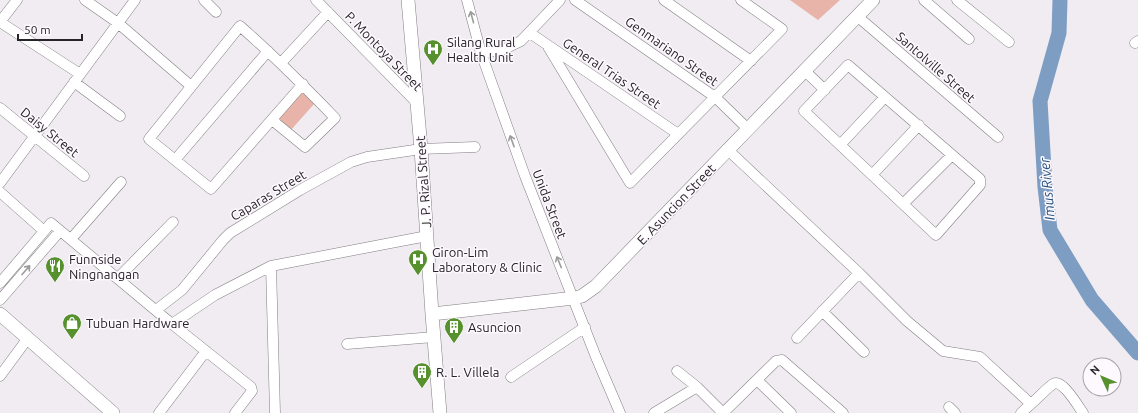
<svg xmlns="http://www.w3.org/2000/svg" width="1138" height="413" font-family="Ubuntu,sans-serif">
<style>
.green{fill:#e8b4aa}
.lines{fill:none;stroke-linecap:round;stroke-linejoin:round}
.river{stroke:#7e9dc2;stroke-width:15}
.minor-casing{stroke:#827e82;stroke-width:11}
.major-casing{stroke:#827e82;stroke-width:14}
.minor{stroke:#fff;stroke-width:10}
.major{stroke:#fff;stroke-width:13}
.oneway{stroke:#9d9c9d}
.labels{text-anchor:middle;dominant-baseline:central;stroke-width:3;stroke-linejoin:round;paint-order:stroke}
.poi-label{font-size:13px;fill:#252426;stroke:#fdf9fe;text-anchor:start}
.street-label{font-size:13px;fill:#252426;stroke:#fdf9fe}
.water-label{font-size:14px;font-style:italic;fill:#275283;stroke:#fdf9fe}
</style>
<rect width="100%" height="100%" fill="#f0ecf1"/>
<path class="green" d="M790,0H840L818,20Z
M302,92L315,103L290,131L278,119Z"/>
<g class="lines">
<path class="river" d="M1060,0L1059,33L1040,101L1045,187L1050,230L1092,300L1138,353"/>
<g class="minor-casing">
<path id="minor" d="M85,0L118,23L191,86
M204,0L216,12
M316,0L418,104
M467,0L481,53L525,176L596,357L620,413
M575,0L715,97L748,129
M664,0L751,61
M924,0L969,39
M957,0L1009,42
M857,16L998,137
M0,22L80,74
M0,22L17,0
M530,33L678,134
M1135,43L1138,41
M547,45L630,183L782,29L741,0
M481,53L502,50L521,41L560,0
M281,63L328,12
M848,65L980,179V185L936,235L804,111Z
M805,71L825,90
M74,82L120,116
M0,108L84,176
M272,120L305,147L335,118C304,86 273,55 240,26L149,139L211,189L303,84
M840,145L885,97
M728,150L859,273L907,321L943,351L980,357L1031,404C1037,399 1047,388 1053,384C1062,378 1078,406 1083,413
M175,160L268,51
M872,175L919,125
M0,183L135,0
M0,192L44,231
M903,204L952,155
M71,239L121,182
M271,266L275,413
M118,278L173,222
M0,283L51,223L172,324L251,387L252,391L235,413
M0,300L60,231
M156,310L182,290L223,240L230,233L300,190L351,162L367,157L421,149L475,147
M822,311L864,352
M172,324L215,295L271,266L427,236
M797,338L859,273
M347,344L434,337
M677,371L697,387L723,413
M0,376L28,338
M511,377L585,327
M757,380L791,413
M949,407L955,413
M159,413L206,351
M654,413L697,387
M723,413L776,361L782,360L843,413
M1021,413L1031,404"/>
</g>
<g class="major-casing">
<path id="major" d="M408,0L421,149L432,314L440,413
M0,314L113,413
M432,314L574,298L582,296L596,286L873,0"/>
</g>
<use href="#minor" class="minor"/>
<use href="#major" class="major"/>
</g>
<defs><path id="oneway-shaft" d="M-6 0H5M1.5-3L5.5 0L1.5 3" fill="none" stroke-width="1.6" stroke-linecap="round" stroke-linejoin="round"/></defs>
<g class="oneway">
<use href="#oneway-shaft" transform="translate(472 17) rotate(-105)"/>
<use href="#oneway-shaft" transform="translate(512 141) rotate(-110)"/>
<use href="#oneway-shaft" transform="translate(559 262) rotate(-112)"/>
<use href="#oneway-shaft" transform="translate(26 270) rotate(-49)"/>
</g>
<defs>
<g id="hospital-pin" transform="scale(1)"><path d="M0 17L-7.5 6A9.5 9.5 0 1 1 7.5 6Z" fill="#57912e" stroke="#fdf9fe"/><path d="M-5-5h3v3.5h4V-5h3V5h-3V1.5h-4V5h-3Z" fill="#fff"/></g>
<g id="restaurant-pin" transform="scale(1)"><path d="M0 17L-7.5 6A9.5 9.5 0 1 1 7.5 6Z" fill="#57912e" stroke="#fdf9fe"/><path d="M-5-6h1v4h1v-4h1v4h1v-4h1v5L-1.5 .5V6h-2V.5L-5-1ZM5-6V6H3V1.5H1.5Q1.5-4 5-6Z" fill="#fff"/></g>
<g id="shop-pin" transform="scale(1)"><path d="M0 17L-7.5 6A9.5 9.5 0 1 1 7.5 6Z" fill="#57912e" stroke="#fdf9fe"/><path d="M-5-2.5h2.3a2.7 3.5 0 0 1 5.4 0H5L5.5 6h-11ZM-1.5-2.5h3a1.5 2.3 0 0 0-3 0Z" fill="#fff"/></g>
<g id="building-pin" transform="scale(1)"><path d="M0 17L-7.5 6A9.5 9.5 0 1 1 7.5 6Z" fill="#57912e" stroke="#fdf9fe"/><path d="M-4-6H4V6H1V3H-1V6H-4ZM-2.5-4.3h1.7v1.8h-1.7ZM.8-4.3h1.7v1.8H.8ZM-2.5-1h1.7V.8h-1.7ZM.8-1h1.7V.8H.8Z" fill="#fff"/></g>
</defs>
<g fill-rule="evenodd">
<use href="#hospital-pin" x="433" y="49"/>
<use href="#hospital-pin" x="418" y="259"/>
<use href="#restaurant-pin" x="55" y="266"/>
<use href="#shop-pin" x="72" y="323"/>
<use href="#building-pin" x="454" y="327"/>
<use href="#building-pin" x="422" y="372"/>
</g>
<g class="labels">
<g class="poi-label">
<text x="447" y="42">Silang Rural<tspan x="447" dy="15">Health Unit</tspan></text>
<text x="432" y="252">Giron-Lim<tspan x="432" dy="15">Laboratory &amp; Clinic</tspan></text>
<text x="69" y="259">Funnside<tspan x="69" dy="15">Ningnangan</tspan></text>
<text x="86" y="323">Tubuan Hardware</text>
<text x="468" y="327">Asuncion</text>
<text x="436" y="372">R. L. Villela</text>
</g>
<g class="street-label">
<text transform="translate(384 51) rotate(46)">P. Montoya Street</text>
<text transform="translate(672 51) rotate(35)">Genmariano Street</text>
<text transform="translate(936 67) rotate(41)">Santolville Street</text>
<text transform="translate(612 73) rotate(34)">General Trias Street</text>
<text transform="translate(50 132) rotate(39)">Daisy Street</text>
<text transform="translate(423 182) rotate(-94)">J. P. Rizal Street</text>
<text transform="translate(268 195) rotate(-31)">Caparas Street</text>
<text transform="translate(550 204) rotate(69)">Unida Street</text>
<text transform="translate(676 204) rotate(-46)">E. Asuncion Street</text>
</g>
<g class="water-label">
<text transform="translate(1047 189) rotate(-95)">Imus River</text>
</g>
</g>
<g transform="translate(1102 377) rotate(314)"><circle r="19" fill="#fdf9fe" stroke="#a7a4a8"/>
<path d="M0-3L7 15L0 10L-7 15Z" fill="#57912e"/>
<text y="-6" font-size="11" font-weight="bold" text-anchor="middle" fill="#252426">N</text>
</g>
<path d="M18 34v6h64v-6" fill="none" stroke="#252426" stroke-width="2"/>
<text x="24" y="34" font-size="12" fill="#252426" stroke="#fdf9fe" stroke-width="3" paint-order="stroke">50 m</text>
</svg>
